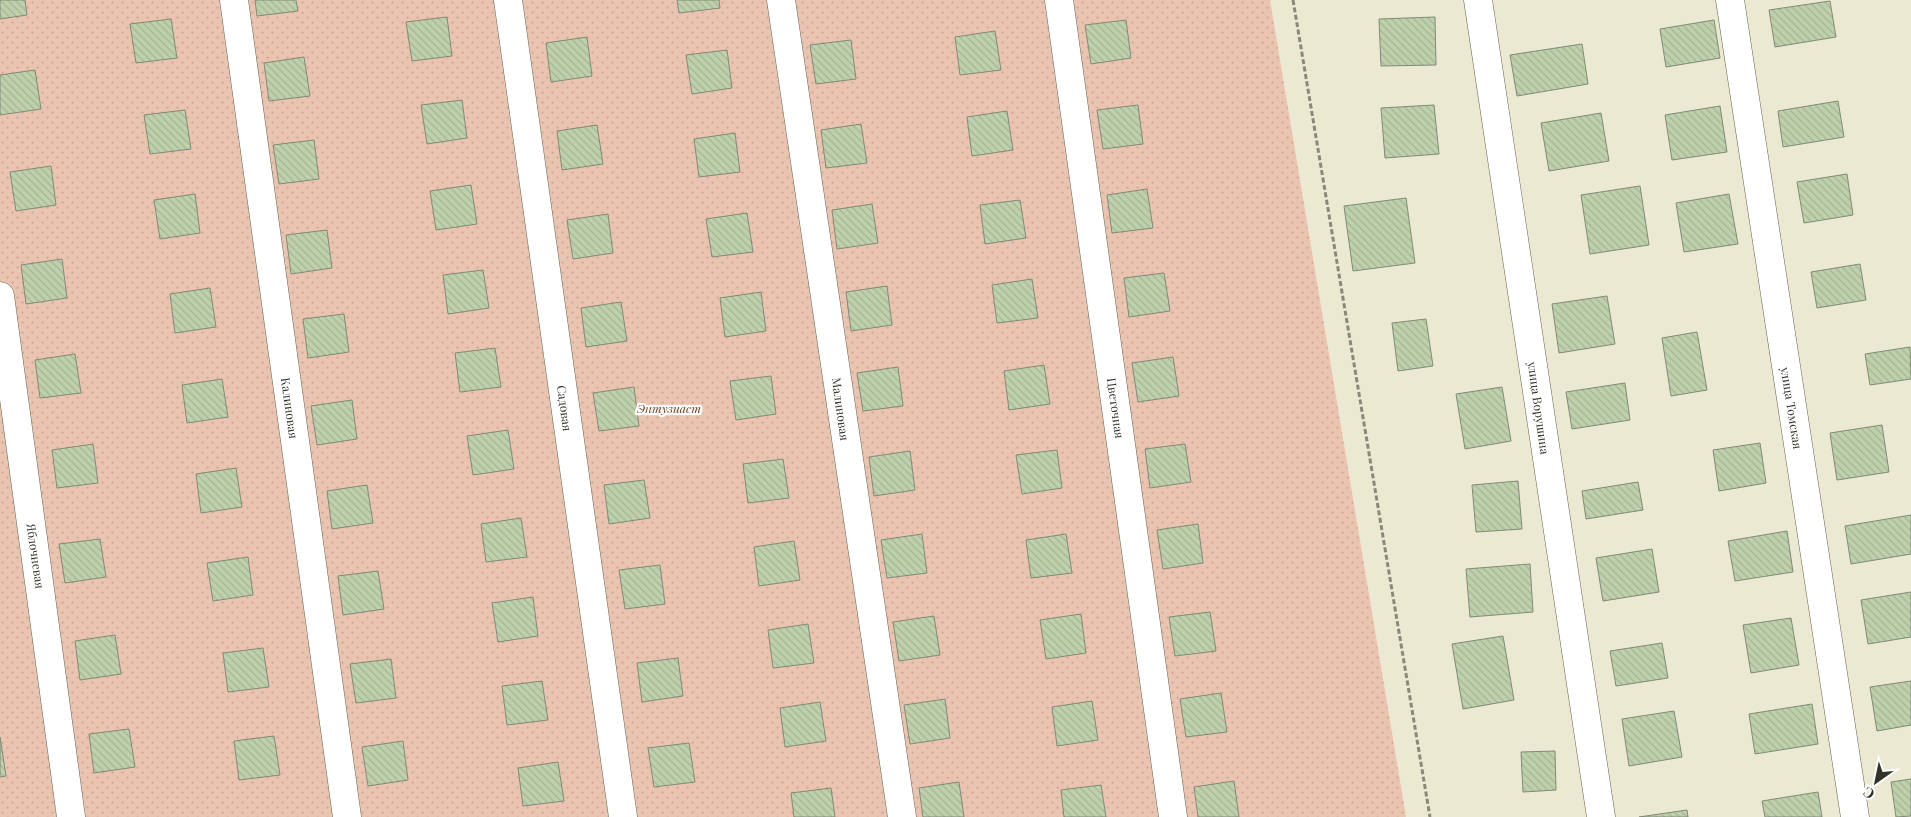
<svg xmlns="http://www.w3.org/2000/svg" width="1911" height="817" font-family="'Playfair Display',serif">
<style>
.garden{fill:url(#garden-dots)}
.building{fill:url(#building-back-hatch);stroke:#808a76}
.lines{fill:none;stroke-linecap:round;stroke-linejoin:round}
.street-casing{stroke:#65634f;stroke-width:29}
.path{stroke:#8a8979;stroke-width:3;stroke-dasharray:5 2.5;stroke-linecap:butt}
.street{stroke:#fff;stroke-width:28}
.labels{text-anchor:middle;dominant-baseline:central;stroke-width:4.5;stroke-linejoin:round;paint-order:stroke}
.street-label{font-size:12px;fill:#333229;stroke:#fff}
.park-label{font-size:12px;font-style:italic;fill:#713d21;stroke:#fff}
</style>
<defs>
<pattern id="garden-dots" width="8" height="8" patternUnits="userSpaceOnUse" patternTransform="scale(1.25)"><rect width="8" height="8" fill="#ebc4b1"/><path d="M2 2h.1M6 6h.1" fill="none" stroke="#caa998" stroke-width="1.8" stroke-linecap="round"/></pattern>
<pattern id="building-back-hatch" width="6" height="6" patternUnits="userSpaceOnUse" patternTransform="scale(1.25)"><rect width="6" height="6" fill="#bfd1ac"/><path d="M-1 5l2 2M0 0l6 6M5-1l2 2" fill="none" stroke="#a5b494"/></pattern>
</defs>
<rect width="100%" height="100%" fill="#ebe9d1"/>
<path class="garden" d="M0,0H1270L1406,817H0Z"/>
<path class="building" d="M0,0H25L27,15L0,19Z
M255,0H296L298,11L257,16Z
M677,0H719L720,8L679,13Z
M1830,1L1836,37L1775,47L1769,10Z
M447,17L452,56L412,61L406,22Z
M1435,17L1436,65L1381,66L1379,19Z
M171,19L177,58L136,63L130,24Z
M1126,20L1131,58L1091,64L1085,25Z
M1714,20L1720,58L1666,67L1660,29Z
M995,31L1001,70L960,75L955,37Z
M587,37L592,76L551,82L546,43Z
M851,40L856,79L816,84L810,45Z
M1582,44L1588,84L1517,96L1510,55Z
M727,50L732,88L692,94L686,55Z
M304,57L310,96L269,101L264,63Z
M35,70L41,109L0,115V75Z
M462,100L467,138L427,144L421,105Z
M1838,101L1844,137L1783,147L1778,111Z
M1138,105L1143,144L1103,149L1097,110Z
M1434,105L1439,154L1385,158L1381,108Z
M1720,106L1727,152L1672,160L1665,115Z
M185,110L191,149L150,154L144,115Z
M1007,111L1013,150L972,156L967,117Z
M1601,113L1609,161L1549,171L1541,123Z
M861,124L867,163L826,168L821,130Z
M597,125L603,164L562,170L557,131Z
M735,133L740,172L699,177L694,139Z
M314,140L319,179L279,184L273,145Z
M51,166L56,205L16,211L10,172Z
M1847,174L1853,215L1804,223L1797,182Z
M471,185L477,224L436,230L430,191Z
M1640,186L1649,245L1590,254L1581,195Z
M1147,189L1153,228L1112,233L1107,195Z
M195,194L200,233L160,239L154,200Z
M1729,194L1738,244L1684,252L1676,203Z
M1406,198L1415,263L1353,271L1344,206Z
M1020,200L1026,238L985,244L980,205Z
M872,204L878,243L837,249L832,210Z
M747,213L753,252L712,257L706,219Z
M608,214L613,253L573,259L567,220Z
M327,230L332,268L291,274L286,235Z
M62,259L67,298L26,304L21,265Z
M1860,264L1866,300L1817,308L1811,272Z
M483,270L489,308L448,314L443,275Z
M1164,273L1170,311L1129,317L1124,278Z
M1032,279L1038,318L997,323L992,285Z
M887,286L892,325L851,331L846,292Z
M210,288L216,327L175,333L170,294Z
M761,292L766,331L725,337L720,298Z
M1607,296L1615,344L1559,353L1552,304Z
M621,302L627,341L586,347L581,308Z
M344,314L349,352L308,358L303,319Z
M1426,319L1433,366L1398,371L1392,323Z
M1697,332L1707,390L1671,396L1662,338Z
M1910,347L1911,379L1870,385L1865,354Z
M495,348L501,387L460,392L455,353Z
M75,354L81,393L40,398L35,360Z
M1173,357L1179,396L1138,402L1132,363Z
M1044,365L1050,404L1009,410L1004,371Z
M898,367L903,406L863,411L857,373Z
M771,376L776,414L736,420L730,381Z
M222,379L228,417L187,423L182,385Z
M1625,383L1630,420L1572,429L1566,392Z
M634,387L639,426L599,431L593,393Z
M1502,387L1511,441L1465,449L1456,394Z
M352,400L357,439L317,445L311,406Z
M1882,425L1889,472L1837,480L1830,433Z
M508,430L514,469L473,475L467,436Z
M1760,443L1766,483L1719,491L1713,450Z
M93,444L98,483L57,488L52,450Z
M1185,444L1191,482L1150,488L1145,449Z
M1057,450L1062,488L1022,494L1016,455Z
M910,451L915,490L874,496L869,457Z
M783,459L789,498L748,503L743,464Z
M236,468L242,507L201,513L196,474Z
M644,480L650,518L609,524L604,485Z
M1518,481L1522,529L1476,532L1472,485Z
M1638,482L1643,510L1586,519L1582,491Z
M367,485L373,523L332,529L327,491Z
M1911,515V554L1851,564L1845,526Z
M521,518L527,557L486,562L481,524Z
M1198,524L1203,563L1163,569L1157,530Z
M1787,531L1793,572L1735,581L1728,541Z
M922,534L927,573L887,578L881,540Z
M1066,534L1072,573L1031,578L1026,540Z
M100,539L106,577L65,583L59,544Z
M794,541L800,580L759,586L754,547Z
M1652,549L1659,592L1603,601L1596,558Z
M248,557L253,595L213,601L207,563Z
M1530,564L1533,612L1470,617L1466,569Z
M660,565L665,604L625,609L619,570Z
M378,571L384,609L343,615L338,576Z
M1911,592V637L1868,644L1861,600Z
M533,597L538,636L498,642L492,603Z
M1210,612L1216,651L1175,656L1169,617Z
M1081,614L1086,653L1046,659L1040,620Z
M934,616L940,655L899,661L893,622Z
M1791,618L1799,665L1751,673L1743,625Z
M808,624L814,663L773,668L768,630Z
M115,635L121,674L80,680L75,641Z
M1503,636L1514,700L1463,709L1452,644Z
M1662,643L1668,678L1616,686L1610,651Z
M263,648L269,687L228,692L223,653Z
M678,658L683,696L642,702L637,663Z
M391,659L396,698L356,703L350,664Z
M542,681L548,720L507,725L502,686Z
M1911,681V725L1877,731L1870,687Z
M1221,693L1227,732L1186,737L1180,699Z
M945,699L950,738L910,744L904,705Z
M1092,701L1098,740L1057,746L1052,707Z
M820,702L826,741L785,747L780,708Z
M1812,704L1818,744L1755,754L1749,714Z
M1674,711L1682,757L1629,766L1622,719Z
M129,729L135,767L94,773L89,734Z
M274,736L280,775L239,780L234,741Z
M0,737L6,776L0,777Z
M403,741L408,780L368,786L362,747Z
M689,743L695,782L654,787L648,748Z
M1555,751L1556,790L1523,792L1521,752Z
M558,762L564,801L523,806L518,768Z
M1911,779V816L1896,817L1891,782Z
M1234,781L1239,817H1198L1194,787Z
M959,782L964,817H923L919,788Z
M1101,785L1106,817H1064L1061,790Z
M831,788L835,817H794L791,793Z
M1818,792L1822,817H1765L1762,801Z
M1687,810L1688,817H1639Z"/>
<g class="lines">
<g class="street-casing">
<path id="street" d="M234,0L347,817
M508,0L623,817
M781,0L902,817
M1059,0L1173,817
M1478,0L1601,817
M1730,0L1855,817
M0,296L71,817"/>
</g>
<path class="path" d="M1293,0L1430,817"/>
<use href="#street" class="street"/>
</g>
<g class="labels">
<g class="street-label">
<text transform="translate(290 408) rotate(82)">Калиновая</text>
<text transform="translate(565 408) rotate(82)">Садовая</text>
<text transform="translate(1116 408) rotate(82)">Цветочная</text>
<text transform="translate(1539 408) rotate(82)">улица Ворушина</text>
<text transform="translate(1792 408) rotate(81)">улица Томская</text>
<text transform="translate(841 409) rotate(82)">Малиновая</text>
<text transform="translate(36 556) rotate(82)">Яблочневая</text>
</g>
<g class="park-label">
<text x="669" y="408">Энтузиаст</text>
</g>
</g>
<g transform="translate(1876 782) rotate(213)" stroke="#ffffff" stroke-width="4" paint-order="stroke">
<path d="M0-4L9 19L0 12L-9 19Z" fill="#333229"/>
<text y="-8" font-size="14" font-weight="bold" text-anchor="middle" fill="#333229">С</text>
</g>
</svg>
